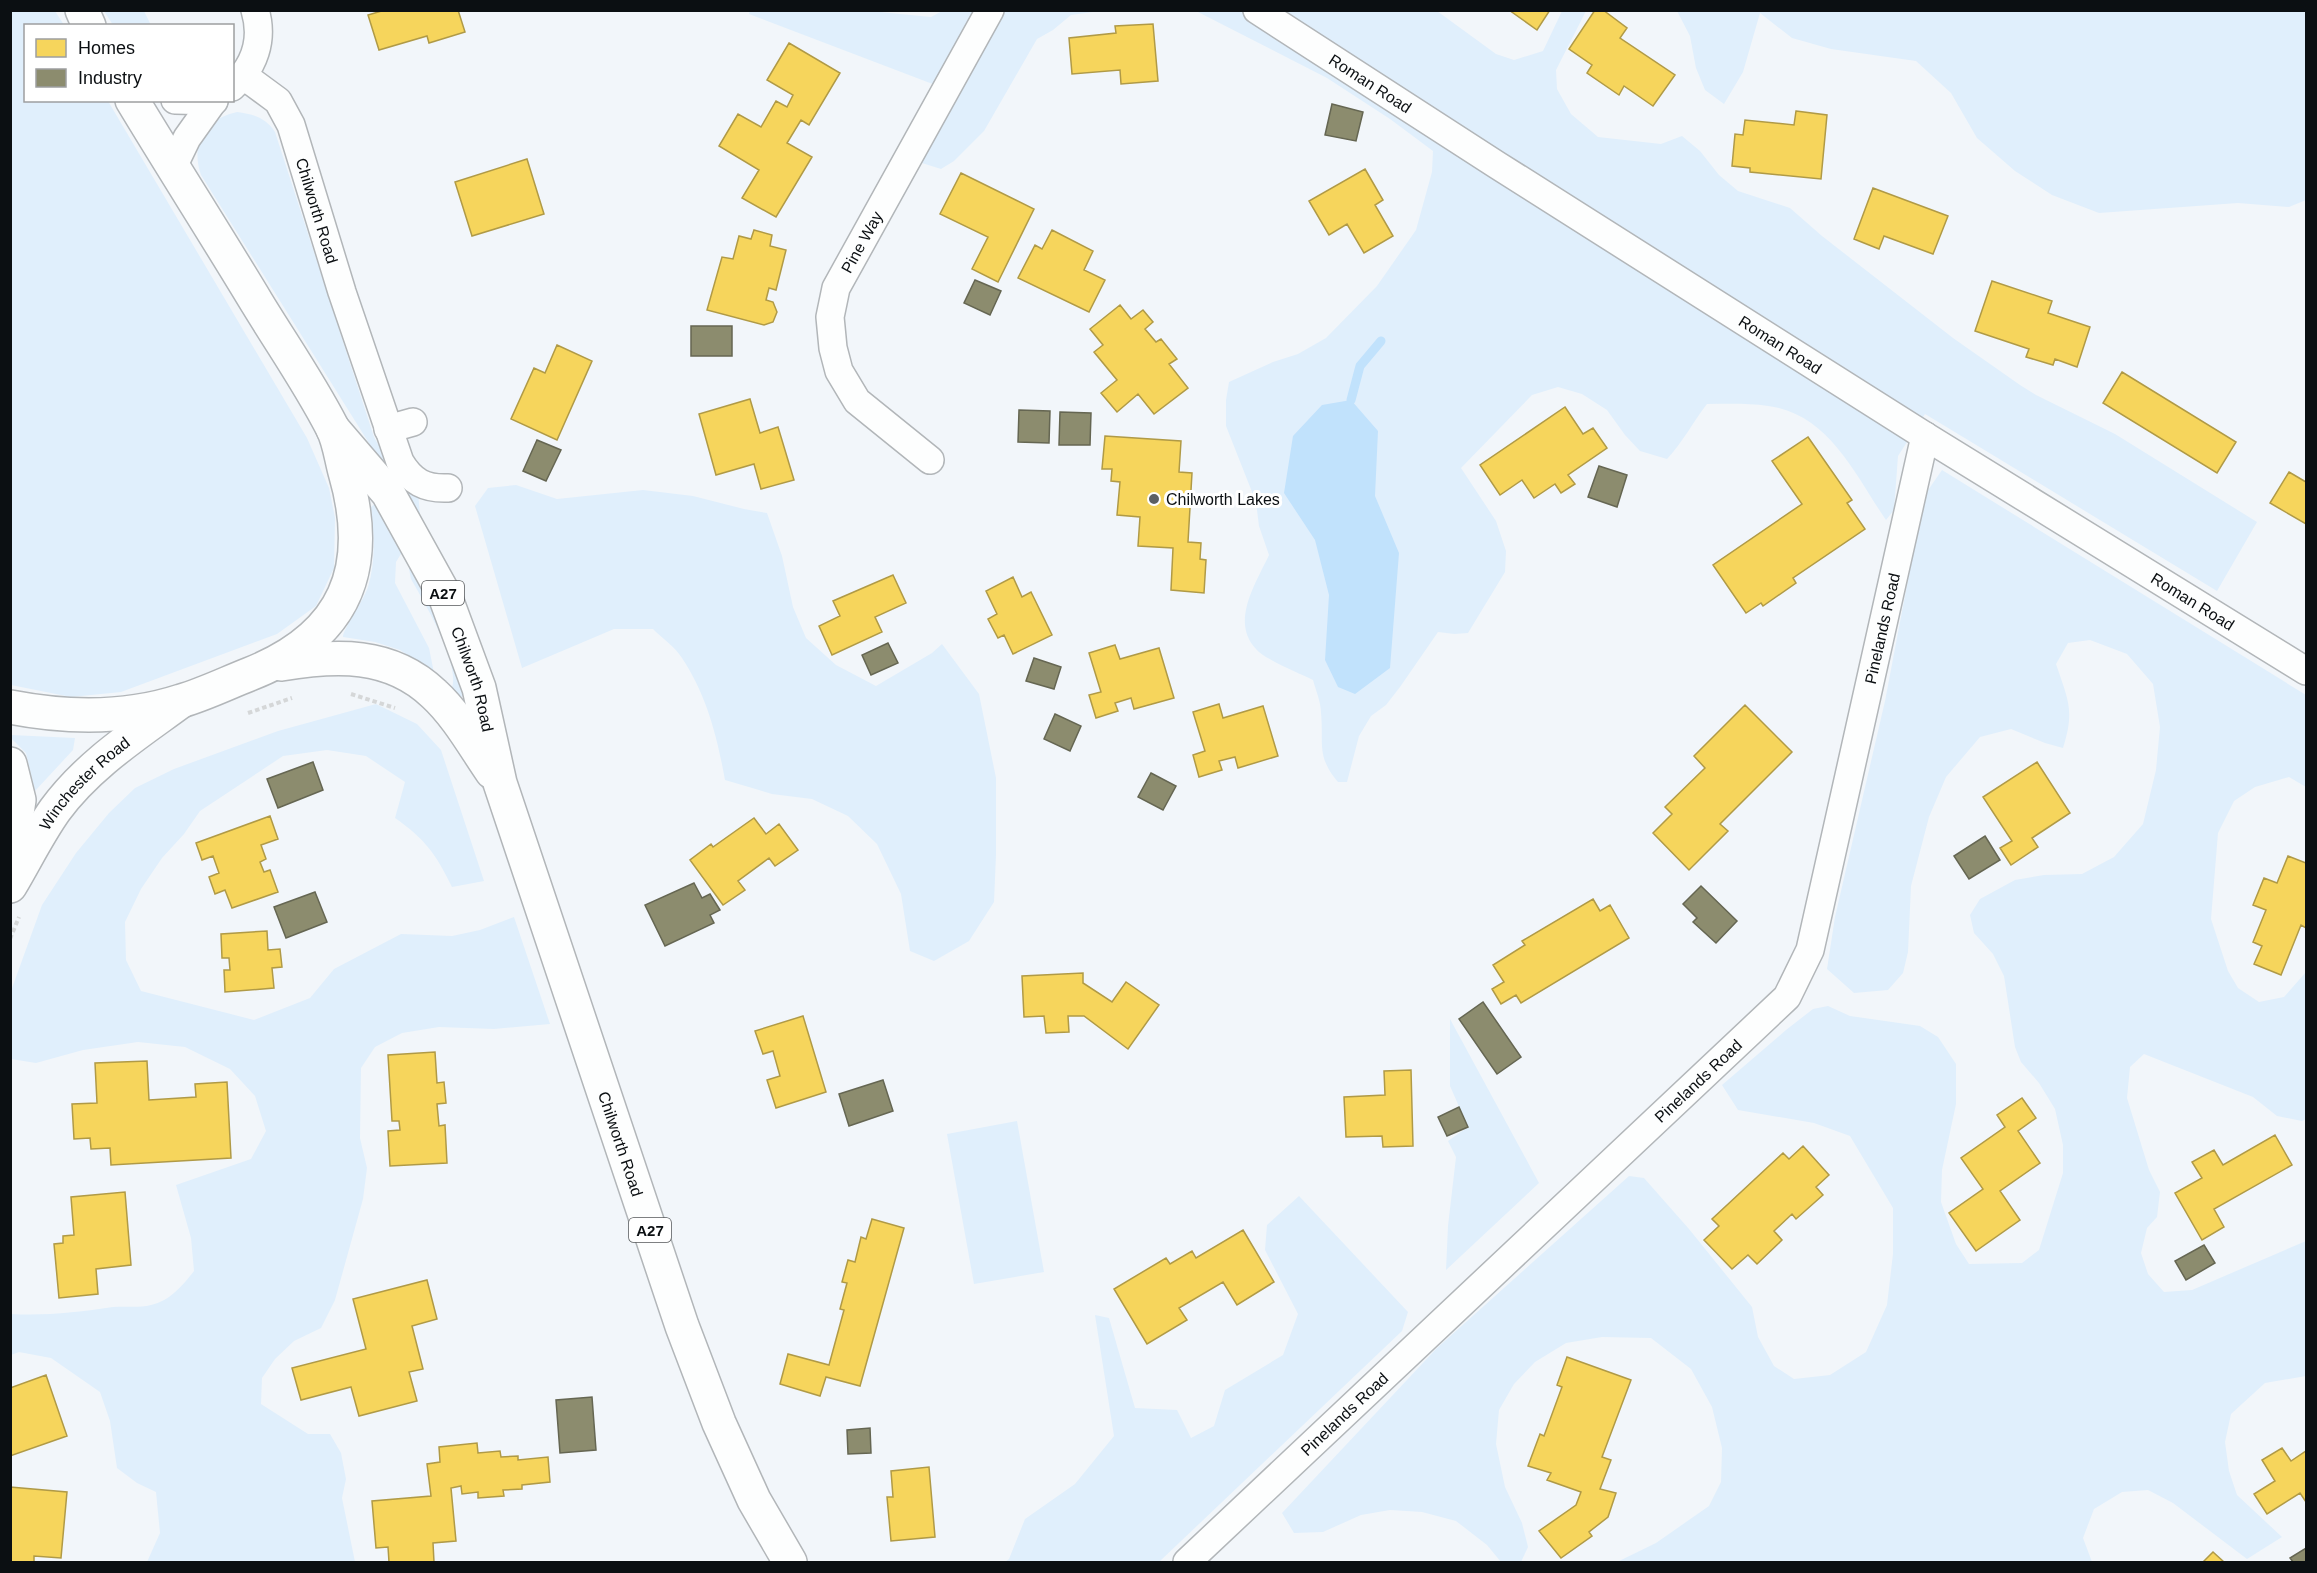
<svg xmlns="http://www.w3.org/2000/svg" width="2317" height="1573" font-family="Arial,sans-serif">
<style>
.green{fill:#e0effc}
.water{fill:#c1e2fc}
.homes{fill:#f6d55c;stroke:#b09a46;stroke-width:1.5}
.industry{fill:#8c8c6e;stroke:#656652;stroke-width:1.5}
.lines{fill:none;stroke-linecap:round;stroke-linejoin:round}
.stream{stroke:#c1e2fc;stroke-width:9}
.minor-casing{stroke:#b2b6b9;stroke-width:30}
.tertiary-casing{stroke:#b2b6b9;stroke-width:36}
.primary-casing{stroke:#b2b6b9;stroke-width:36}
.path{stroke:#d5d7d8;stroke-width:4;stroke-dasharray:4.5 3;stroke-linecap:butt}
.minor{stroke:#fdfefe;stroke-width:27}
.tertiary{stroke:#fdfefe;stroke-width:33}
.primary{stroke:#fdfefe;stroke-width:33}
.poi-dot{fill:#5c6063;stroke:#fff;stroke-width:2}
.labels{text-anchor:middle;dominant-baseline:central;stroke-width:6;stroke-linejoin:round;paint-order:stroke}
.shield{fill:#fff;stroke:#545759;stroke-width:1.5}
.shield-label{font-size:15px;font-weight:bold;fill:#0b0f12}
.street-label{font-size:16px;fill:#0b0f12;stroke:#fff}
.poi-label{font-size:16px;fill:#0b0f12;stroke:#fff;text-anchor:start}
</style>
<rect width="100%" height="100%" fill="#f2f6fa"/>
<path class="green" d="M750,10H860L931,17L944,10L1100,11L1071,15L1053,30L1037,39L984,131L954,161L941,169L922,163L951,91L749,14Z
M10,11H55L64,25L26,26V100L108,101L307,438L329,488L335,518L334,568L316,606L277,634L121,692L71,697L11,685Z
M104,11H144L151,25H113Z
M1196,11H1437L1496,54L1514,60L1543,51L1562,11H1586L1556,70L1557,89L1571,114L1598,137L1661,144L1682,136L1700,151L1719,175L1738,191L1790,208L1822,236L1953,338L2020,385L2036,395L2115,434L2257,522L2217,591L1925,414L1898,456L1894,510L1886,520C1855,475 1829,414 1768,406C1748,403 1727,404 1707,404C1693,422 1683,442 1667,459L1640,451L1625,435L1607,410L1582,394L1558,387L1532,395L1461,468L1496,521L1506,551L1505,572L1468,633L1454,634L1438,632L1400,687L1386,705L1371,716L1359,736L1347,782H1338C1316,756 1324,744 1321,713C1321,702 1316,691 1313,680C1299,673 1264,659 1256,649C1230,622 1256,583 1269,555L1259,526L1256,502L1226,426V400L1229,382L1273,362L1298,354L1326,338L1377,286L1416,230L1432,172L1433,151L1390,119L1327,78Z
M1677,11H2306V200L2289,207L2238,203L2099,213L2052,195L2015,171L1977,138L1951,93L1916,61L1831,49L1792,38L1760,13L1743,72L1724,104L1705,90L1696,68L1690,36Z
M237,112C253,114 266,118 275,132L374,437L397,478L418,492L420,515L418,525L367,440L201,175C190,143 205,119 237,112Z
M1942,470L2306,695V787L2289,777L2255,787L2234,801L2218,833L2211,919L2228,971L2238,988L2259,1002L2284,997L2306,972V1119L2302,1121L2277,1116L2253,1097L2144,1054L2130,1067L2127,1098L2149,1170L2160,1192L2157,1217L2147,1228L2141,1253L2148,1274L2164,1292L2192,1290L2306,1241V1376L2265,1383L2231,1414L2225,1442L2229,1471L2237,1495L2282,1537L2247,1559L2173,1503L2148,1490L2122,1492L2094,1509L2083,1538L2092,1562H1617L1656,1543L1709,1506L1721,1482L1722,1448L1712,1407L1691,1369L1651,1338L1602,1337L1566,1343L1535,1362L1514,1384L1499,1410L1496,1444L1505,1487L1522,1523L1528,1547L1521,1562H1501L1487,1545L1456,1521L1422,1512L1390,1510L1361,1515L1323,1532L1294,1533L1282,1513L1437,1348L1629,1176L1644,1178L1689,1229L1752,1307L1758,1337L1774,1366L1794,1379L1830,1375L1866,1352L1887,1305L1893,1254V1208L1850,1136L1814,1123L1738,1110L1722,1085L1786,1030L1813,1009L1828,1006L1850,1016L1920,1026L1938,1037L1956,1064V1104L1942,1170L1941,1202L1956,1244L1969,1264L2022,1263L2039,1250L2063,1173V1145L2055,1109L2039,1083L2021,1062L2015,1047L2004,976L1993,954L1974,933L1970,915L1980,899L2015,880L2044,875L2082,874L2114,857L2143,824L2156,770L2160,727L2153,684L2127,654L2090,640L2068,643L2056,664C2068,700 2075,710 2063,748L2045,743L2011,729L1980,737L1946,777L1929,817L1911,886L1908,952L1903,973L1888,990L1854,993L1827,969L1835,917L1885,701L1924,496Z
M516,485L557,499L643,490L693,496L744,509L767,513L782,556L793,607L806,638L836,665L876,686L932,653L942,644L979,694L996,778V855L994,902L969,941L934,961L910,951L901,894L877,844L848,816L812,799L772,794L725,780C717,736 707,696 682,658C675,647 662,638 653,629H614L522,668L475,506L488,488Z
M376,503L404,549L396,562L395,583L429,648L434,673L400,650L375,642L343,637C343,629 364,600 368,587C376,561 374,534 371,507Z
M411,562L420,576L468,693L459,698L452,688C460,662 424,602 411,579L409,569Z
M376,704L417,724L441,750L484,881L452,887C436,854 425,839 395,818L405,782L366,756L327,750L283,756L200,811L184,834L162,858L141,889L125,922L126,960L141,991L254,1020L310,998L334,969L401,934L452,936L480,930L514,917L550,1024L494,1029L439,1027L402,1033L375,1047L361,1068L360,1138L367,1168L363,1199L335,1300L321,1328L294,1341L275,1359L262,1378L261,1404L308,1434H330L341,1453L346,1479L342,1498L355,1562H147L160,1533L156,1492L137,1483L117,1468L110,1421L100,1392L51,1358L19,1352L11,1355V1314C46,1316 79,1312 113,1307C126,1306 139,1308 151,1305C170,1301 183,1285 194,1271L191,1238L176,1185L251,1159L266,1131L255,1096L230,1069L185,1047L138,1042L83,1050L36,1063L11,1059V991L42,905L76,853L109,813L135,788L174,769L278,731Z
M11,735L75,738L73,750L35,791L26,753L11,738Z
M1450,1019L1539,1183L1446,1270L1448,1226L1456,1157L1448,1141L1468,1127L1450,1086Z
M1017,1121L1044,1272L974,1284L947,1134Z
M1299,1196L1408,1312L1402,1331L1159,1562H1005L1009,1559L1025,1519L1075,1484L1114,1436L1095,1315L1109,1318L1135,1408L1177,1410L1191,1438L1214,1426L1225,1390L1283,1355L1298,1314L1265,1250L1267,1225Z"/>
<path class="water" d="M1351,400L1378,431L1375,496L1399,553L1390,668L1355,694L1338,687L1325,660L1329,595L1315,540L1284,493L1293,436L1322,405Z"/>
<path class="homes" d="M385,10H458L465,32L429,43L427,36L379,50L368,15Z
M1509,10H1550L1537,30Z
M1595,10H1603L1627,28L1620,38L1675,75L1653,106L1624,86L1619,95L1587,73L1592,65L1569,49Z
M1153,24L1158,81L1121,84L1120,70L1072,74L1069,38L1116,33L1115,26Z
M789,43L840,73L809,125L801,120L787,143L812,157L776,217L742,198L759,170L719,146L738,114L761,127L776,101L787,107L793,95L767,80Z
M1796,111L1827,115L1821,179L1750,172V168L1732,166L1735,134L1743,135L1745,120L1794,125Z
M527,159L544,214L472,236L455,182Z
M1365,169L1383,200L1375,205L1393,236L1364,253L1347,224L1329,235L1309,201Z
M961,173L1034,209L998,282L972,269L988,237L940,214Z
M1873,188L1948,216L1933,254L1884,236L1879,249L1854,239Z
M754,230L772,235L770,246L786,250L776,290L769,288L766,300L773,302L777,312L773,322L764,325L707,310L722,257L733,259L739,236L751,239Z
M1052,230L1093,251L1084,270L1105,280L1089,312L1018,278L1035,245L1042,249Z
M1992,281L2052,301L2048,313L2090,327L2077,367L2055,359L2053,365L2026,357L2029,349L1975,331Z
M1120,305L1131,319L1143,310L1153,322L1145,329L1156,342L1161,339L1177,359L1169,364L1188,388L1154,414L1138,394L1117,412L1101,393L1117,380L1094,352L1103,345L1090,329Z
M557,345L592,361L557,440L511,419L534,368L545,373Z
M2122,372L2236,442L2217,473L2103,403Z
M750,399L760,433L778,427L794,480L761,489L754,464L716,475L699,414Z
M1565,407L1583,434L1593,428L1607,448L1568,475L1575,484L1561,493L1555,484L1534,498L1522,480L1500,495L1480,465Z
M1105,436L1181,441L1179,472L1192,473L1188,542L1201,543L1200,559L1206,560L1204,593L1171,590L1173,548L1138,546L1140,517L1117,515L1120,482L1111,481L1112,469H1102Z
M1808,437L1852,500L1847,503L1865,529L1793,578L1796,583L1763,606L1761,603L1746,613L1713,565L1802,504L1772,461Z
M2289,472L2306,482V524L2270,503Z
M893,575L906,603L875,617L882,632L832,655L819,626L840,616L833,601Z
M1013,577L1022,597L1031,592L1052,635L1013,654L1004,635L998,638L988,619L997,614L986,591Z
M1115,645L1120,659L1159,648L1174,698L1134,709L1131,698L1115,703L1118,711L1096,718L1089,695L1101,692L1089,653Z
M1219,704L1223,718L1263,706L1278,756L1238,768L1235,757L1219,761L1222,770L1199,777L1193,755L1205,751L1193,712Z
M1745,705L1792,752L1720,824L1728,831L1689,870L1653,833L1672,814L1665,807L1705,768L1694,756Z
M2037,762L2070,813L2032,838L2038,847L2011,865L2000,848L2012,841L1983,797Z
M270,816L278,839L261,845L266,859L260,862L264,872L270,870L278,892L232,908L225,890L215,894L209,877L219,873L213,856L202,860L196,843Z
M754,818L766,834L779,824L798,850L775,866L769,858L738,881L745,890L723,905L690,860L711,844L713,847Z
M2288,856L2306,863V928L2301,925L2281,975L2254,964L2262,946L2253,942L2266,910L2253,905L2264,878L2277,883Z
M1593,899L1600,911L1610,905L1629,938L1521,1003L1516,995L1501,1004L1492,989L1504,982L1493,965L1525,945L1522,941Z
M267,931L268,950L280,949L282,967L272,968L274,988L225,992L224,970H230L229,958H222L221,934Z
M1083,973V983L1112,1002L1126,982L1159,1005L1128,1049L1084,1016H1068L1069,1032L1046,1033L1044,1016L1024,1017L1022,976Z
M803,1016L826,1092L776,1108L767,1080L780,1076L773,1051L763,1054L755,1031Z
M435,1052L437,1083L444,1082L446,1103L437,1104L439,1126L445,1125L447,1163L390,1166L388,1131L400,1130L399,1121H392L388,1055Z
M147,1061L149,1100L196,1097L195,1084L227,1082L231,1158L111,1165L110,1148L91,1149L90,1138L74,1139L72,1104L97,1103L95,1063Z
M1411,1070L1413,1146L1383,1147L1382,1136L1346,1137L1344,1097L1385,1095L1384,1071Z
M2022,1098L2036,1118L2018,1131L2040,1163L2000,1191L2020,1220L1976,1251L1949,1213L1983,1189L1961,1158L2005,1127L1997,1115Z
M2275,1135L2292,1165L2214,1209L2224,1227L2202,1240L2175,1193L2202,1178L2192,1162L2214,1150L2223,1165Z
M1803,1146L1829,1175L1816,1187L1823,1195L1796,1219L1792,1214L1774,1231L1782,1240L1757,1264L1748,1255L1732,1269L1704,1240L1719,1226L1712,1219L1783,1153L1789,1159Z
M125,1192L131,1265L96,1269L98,1294L59,1298L54,1244L63,1243V1236L74,1235L71,1197Z
M872,1219L904,1228L860,1386L826,1377L820,1396L780,1384L788,1354L829,1365L844,1310L840,1309L847,1283L842,1282L848,1260L855,1262L861,1237L866,1239Z
M1243,1230L1274,1282L1237,1305L1223,1282L1179,1308L1187,1320L1147,1344L1114,1289L1166,1258L1170,1264L1192,1251L1196,1258Z
M427,1280L437,1319L412,1326L423,1369L409,1372L417,1401L359,1416L351,1387L301,1400L292,1368L366,1349L353,1299Z
M1567,1357L1631,1380L1602,1457L1611,1460L1600,1489L1616,1493L1608,1517L1589,1532L1592,1536L1561,1558L1539,1531L1576,1505L1581,1492L1547,1480L1551,1473L1528,1466L1540,1434L1544,1436L1562,1387L1557,1385Z
M46,1375L67,1436L10,1456V1388Z
M477,1443L478,1453L500,1451L501,1457L518,1456V1460L548,1457L550,1482L522,1485V1489L503,1490L504,1496L478,1498V1492L462,1494L461,1486L451,1488L456,1541L433,1543L434,1562H389L388,1547L376,1548L372,1501L431,1496L427,1464L440,1462L439,1447Z
M2282,1448L2291,1461L2306,1451V1502L2300,1493L2267,1514L2254,1494L2275,1481L2262,1460Z
M929,1467L935,1537L891,1541L887,1497H893L891,1471Z
M10,1487L67,1492L61,1558L34,1556V1562H10Z
M2213,1552L2224,1562H2203Z"/>
<path class="industry" d="M1332,104L1363,112L1356,141L1325,135Z
M975,280L1001,291L990,315L964,303Z
M691,326H732V356H691Z
M1019,410L1050,411L1049,443L1018,442Z
M1060,412L1091,413L1090,445H1059Z
M537,440L561,450L546,481L523,471Z
M1599,466L1627,475L1617,507L1588,497Z
M888,643L898,663L871,675L862,655Z
M1034,658L1061,667L1054,689L1026,681Z
M1055,714L1081,726L1070,751L1044,739Z
M313,762L323,790L278,808L267,779Z
M1151,773L1176,786L1163,810L1138,797Z
M1985,836L2000,860L1969,879L1954,856Z
M694,883L702,898L710,894L720,910L710,915L714,923L665,946L645,905Z
M1701,886L1737,921L1716,943L1693,922L1697,918L1683,904Z
M315,892L327,922L286,938L274,907Z
M1483,1002L1521,1057L1497,1074L1459,1019Z
M883,1080L893,1111L849,1126L839,1094Z
M1459,1107L1468,1127L1447,1136L1438,1117Z
M2204,1245L2215,1263L2186,1280L2175,1261Z
M592,1397L596,1450L560,1453L556,1400Z
M870,1428L871,1453L848,1454L847,1430Z
M2306,1548V1562H2293L2290,1558Z"/>
<g class="lines">
<path class="stream" d="M1351,400L1360,366L1381,341"/>
<g class="minor-casing">
<g id="minor">
<path id="s1" d="M1257,10L1497,165L1925,436L2306,671"/>
<path id="s2" d="M244,76L278,101L291,125L342,292L400,462C412,482 425,489 448,488"/>
<path d="M232,87C254,67 264,40 255,10"/>
<path d="M175,100L214,101"/>
<path d="M173,167L187,138L214,100"/>
<path d="M388,429L413,422"/>
<path id="s3" d="M930,460L857,401L839,371L833,348L830,317L836,288L990,10"/>
<path id="s4" d="M1187,1562L1787,997L1810,950L1925,436"/>
</g>
</g>
<g class="tertiary-casing">
<g id="tertiary">
<path d="M10,764L19,800L10,860"/>
<path id="s5" d="M10,886C25,861 38,834 55,810C88,765 135,735 180,702"/>
</g>
</g>
<g class="primary-casing">
<g id="primary">
<path d="M82,10L89,26"/>
<path id="s6" d="M333,429L388,493L445,596L479,688L500,783L682,1326L719,1423L754,1500L790,1562"/>
<path d="M281,664C335,655 390,652 434,694C457,715 474,746 492,772"/>
<path d="M10,707C67,718 126,719 181,701C205,694 227,683 250,674C346,636 373,568 345,472C341,457 339,440 332,427C310,384 282,344 257,303C216,235 173,168 132,100"/>
</g>
</g>
<path class="path" d="M351,694L395,708
M248,713L292,698
M10,939L19,917"/>
<use href="#minor" class="minor"/>
<use href="#tertiary" class="tertiary"/>
<use href="#primary" class="primary"/>
</g>
<circle class="poi-dot" cx="1154" cy="499" r="6"/>
<g class="labels">
<g class="shield">
<rect x="422" y="581" width="42" height="24" rx="4.5"/>
<rect x="629" y="1218" width="42" height="24" rx="4.5"/>
</g>
<g class="shield-label">
<text x="443" y="593">A27</text>
<text x="650" y="1230">A27</text>
</g>
<g class="street-label">
<text stroke="none"><textPath href="#s1" startOffset="135">Roman Road</textPath></text>
<text stroke="none"><textPath href="#s2" startOffset="159">Chilworth Road</textPath></text>
<text stroke="none"><textPath href="#s3" startOffset="266">Pine Way</textPath></text>
<text stroke="none"><textPath href="#s1" startOffset="621">Roman Road</textPath></text>
<text stroke="none"><textPath href="#s1" startOffset="1107">Roman Road</textPath></text>
<text stroke="none"><textPath href="#s4" startOffset="1206">Pinelands Road</textPath></text>
<text stroke="none"><textPath href="#s6" startOffset="290">Chilworth Road</textPath></text>
<text stroke="none"><textPath href="#s5" startOffset="128">Winchester Road</textPath></text>
<text stroke="none"><textPath href="#s4" startOffset="702">Pinelands Road</textPath></text>
<text stroke="none"><textPath href="#s6" startOffset="778">Chilworth Road</textPath></text>
<text stroke="none"><textPath href="#s4" startOffset="216">Pinelands Road</textPath></text>
</g>
<g class="poi-label">
<text x="1166" y="499">Chilworth Lakes</text>
</g>
</g>
<rect width="2317" height="1573" fill="none" stroke="#0b0f12" stroke-width="24"/>
<rect x="24" y="24" width="210" height="78" fill="#ffffff" stroke="#9d9fa0" stroke-width="1.5"/>
<rect x="36" y="39" width="30" height="18" fill="#f6d55c" stroke="#9d9fa0" stroke-width="1.5"/>
<text x="78" y="54" font-size="18" fill="#0b0f12">Homes</text>
<rect x="36" y="69" width="30" height="18" fill="#8c8c6e" stroke="#9d9fa0" stroke-width="1.5"/>
<text x="78" y="84" font-size="18" fill="#0b0f12">Industry</text>
</svg>
